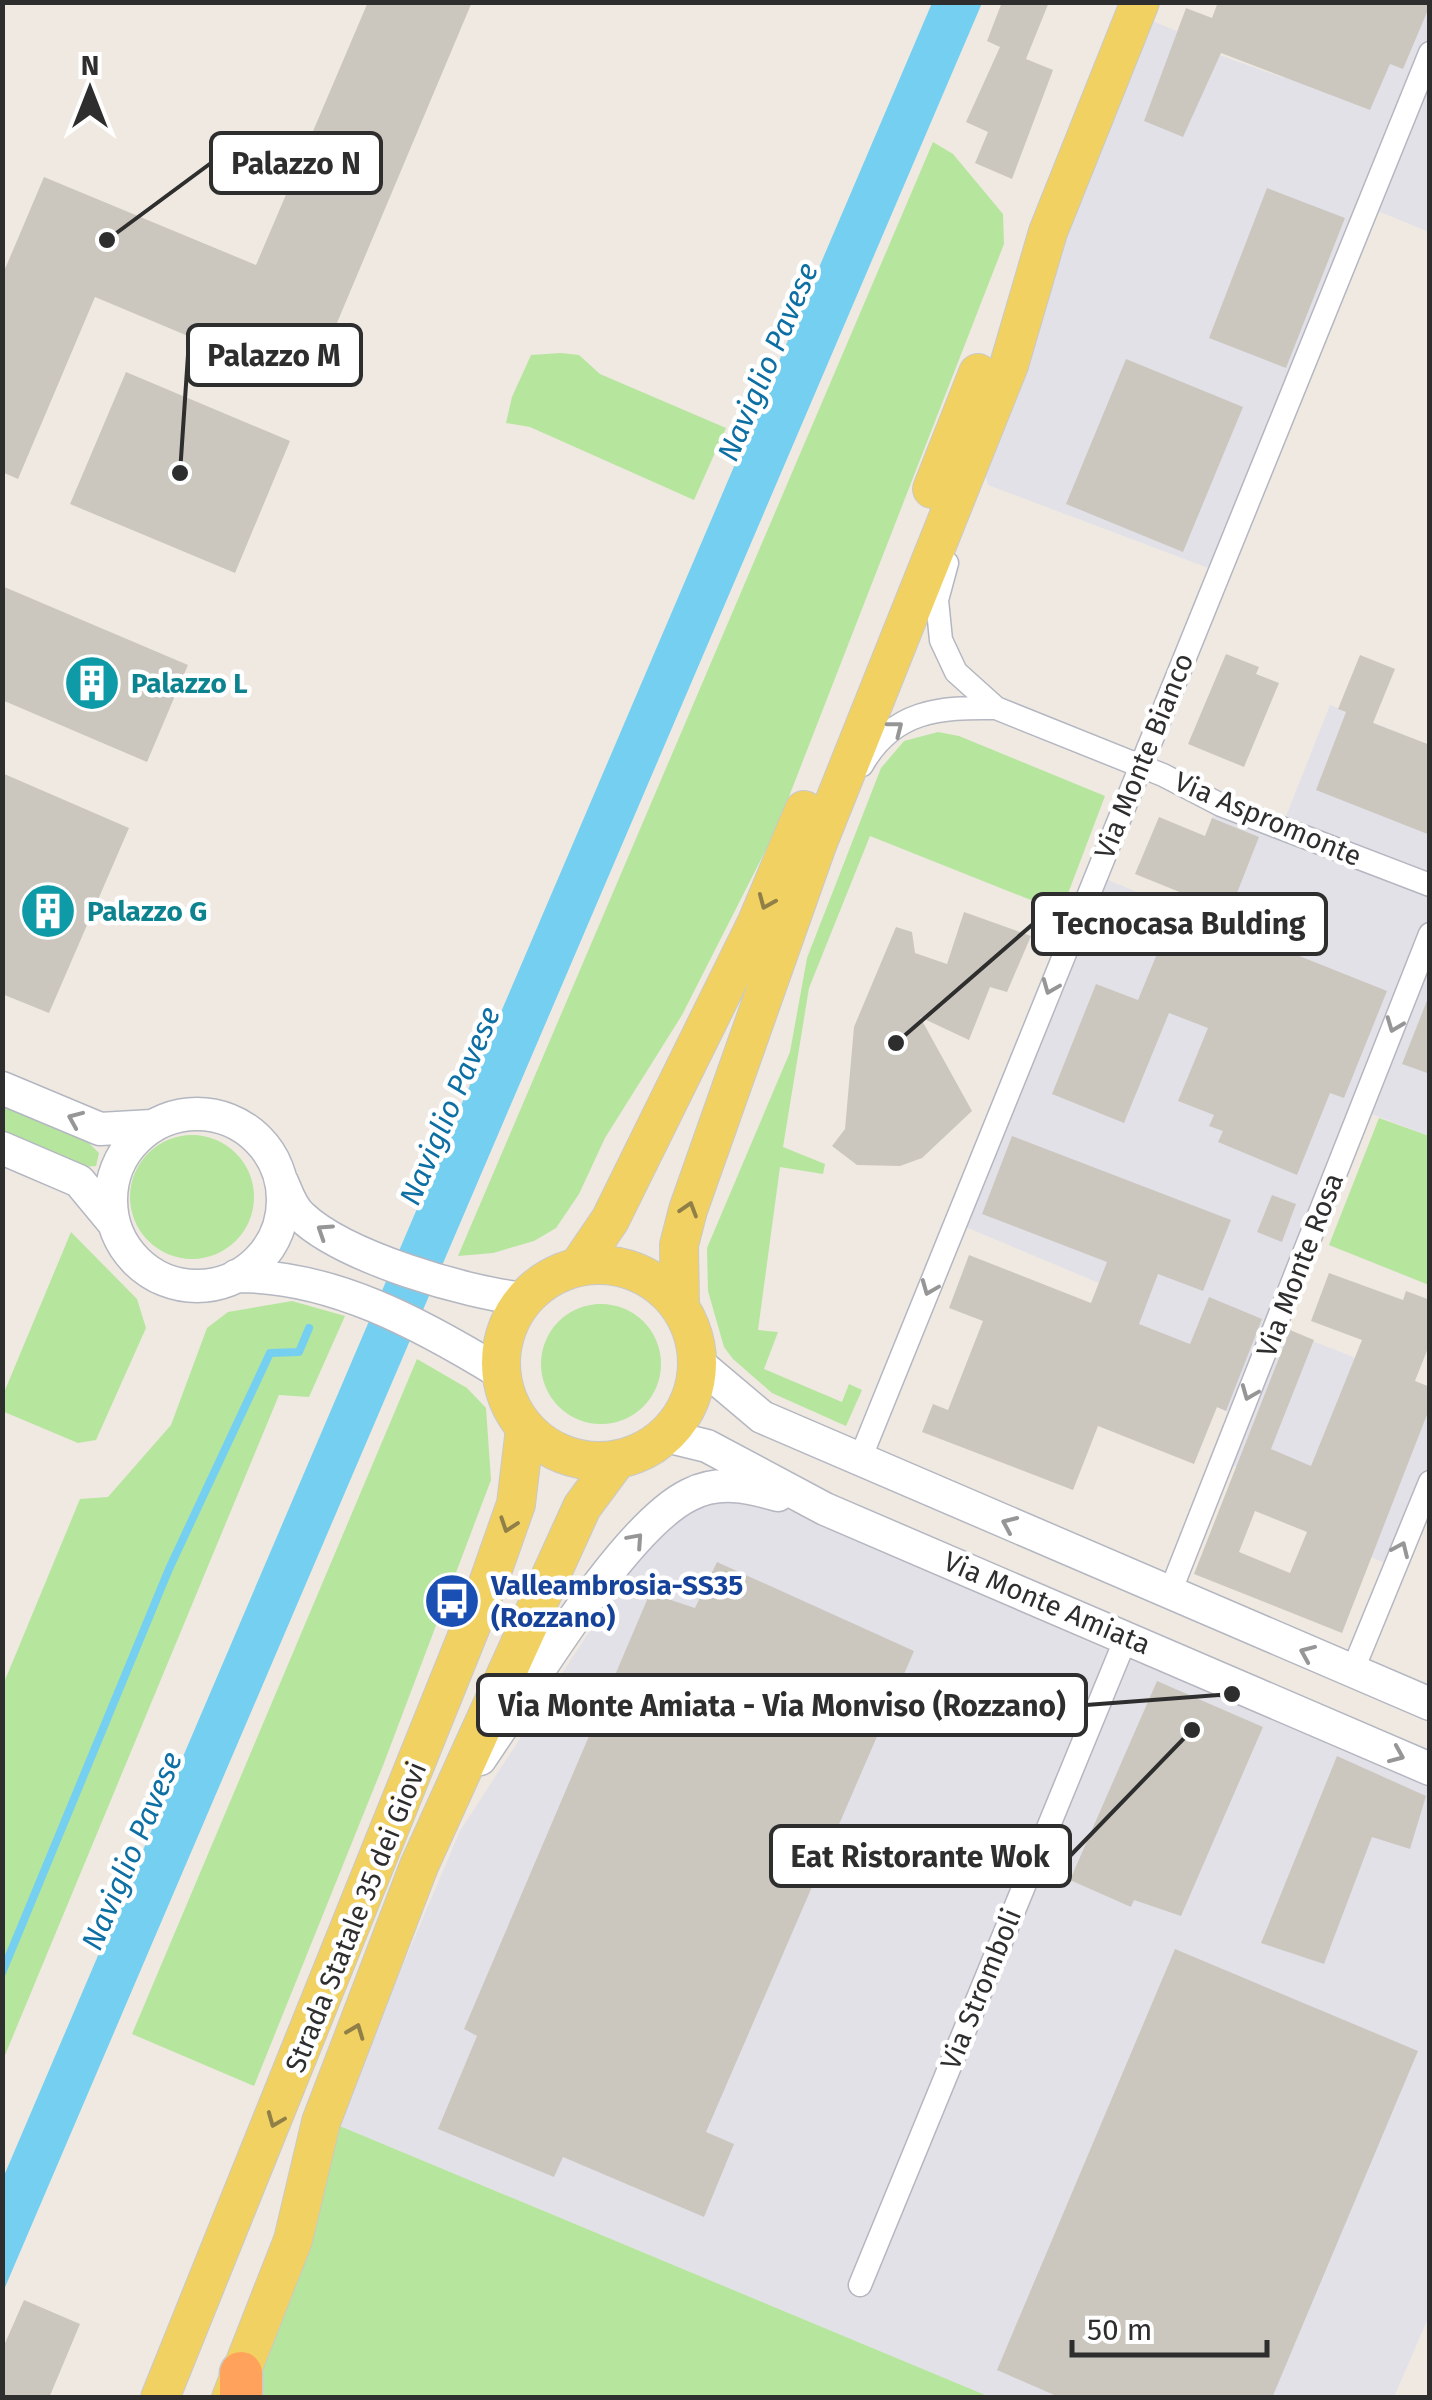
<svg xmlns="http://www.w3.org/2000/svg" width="1432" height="2400" font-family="'Fira Sans',sans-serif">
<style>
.industrial{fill:#e3e1e8}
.green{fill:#b6e59e}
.water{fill:#75cff0}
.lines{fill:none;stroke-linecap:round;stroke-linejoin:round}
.stream{stroke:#75cff0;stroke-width:8}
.building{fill:#cbc7bf;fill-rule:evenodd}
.street-casing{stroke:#b4b7c1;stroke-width:25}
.secondary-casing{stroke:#b4b7c1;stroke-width:35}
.primary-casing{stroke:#c9c9c9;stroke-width:40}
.highway-casing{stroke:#c9c9c9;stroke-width:45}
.street{stroke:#fff;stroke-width:22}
.secondary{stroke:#fff;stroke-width:32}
.primary{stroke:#f2d163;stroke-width:38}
.highway{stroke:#ffa35c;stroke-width:42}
.oneway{stroke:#969696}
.oneway2{stroke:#908048}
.labels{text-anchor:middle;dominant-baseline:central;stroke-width:9;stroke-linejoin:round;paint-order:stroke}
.culture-label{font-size:28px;font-weight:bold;fill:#0d838f;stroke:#fff;text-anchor:start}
.street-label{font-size:28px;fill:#2e2e2e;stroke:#fff}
.transit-label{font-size:28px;font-weight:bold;fill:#164399;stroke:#fff;text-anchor:start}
.water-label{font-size:30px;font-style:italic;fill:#0d6fa3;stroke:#fff}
.leader{fill:none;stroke:#2e2e2e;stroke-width:4}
.callout-dot{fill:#2e2e2e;stroke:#fff;stroke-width:4}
.callout{fill:#fff;stroke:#2e2e2e;stroke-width:4}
.callout-label{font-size:30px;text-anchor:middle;font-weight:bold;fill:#2e2e2e}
</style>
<rect width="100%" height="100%" fill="#efe9e1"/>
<path class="industrial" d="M1315,3H1429V232L1368,207L1219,572L988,485L979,443L1135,14L1177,31L1175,39L1284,78Z
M1330,705L1429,745V934L1419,961L1429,966V1136L1361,1110L1277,1327L1429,1387V1511L1393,1566L1255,1511L1268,1480L1222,1461L1239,1416L1072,1351L1099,1283L956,1223L1096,875L1176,908L1212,818L1221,805L1281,829Z
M753,1500L797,1513L1118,1655L1325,1734L1429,1783V2316L1394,2397H990L335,2124L460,1831L644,1547L653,1546L690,1511L711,1501Z"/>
<path class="green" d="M933,142L953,154L1003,214L1004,244L776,830L682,1015L605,1138L579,1194L556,1228L534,1241L493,1253L458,1256Z
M561,353L579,355L600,374L726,428L694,500L530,427L506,423L512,397L531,355Z
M938,732L959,736L1105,796L1061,912L870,836L809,988L783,1147L825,1164L823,1174L780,1167L758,1330L778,1332L764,1369L842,1402L849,1384L862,1390L846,1426L772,1393L733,1359L724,1347L708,1291L707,1248L790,1052L807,958L881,768L904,741Z
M2,1104L84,1138L99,1153L96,1166L82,1167L3,1131Z
M1379,1118L1429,1136V1285L1329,1245Z
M130 1197a62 62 0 1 1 124 0a62 62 0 1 1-124 0Z
M71,1232L137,1299L146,1328L96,1440L78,1443L2,1411L3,1395Z
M292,1301L345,1316L309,1397L279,1395L3,2060V1685L80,1499L108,1497L171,1425L207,1328L228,1312Z
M541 1364a60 60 0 1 1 120 0a60 60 0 1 1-120 0Z
M417,1359L467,1388L486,1408L491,1480L384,1763L254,2086L132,2034Z
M335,2124L990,2397L256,2398L280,2299Z"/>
<path class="water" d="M932,3H982L3,2292V2178Z"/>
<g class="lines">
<path class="stream" d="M2,1973L169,1569L270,1353L299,1352L309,1328"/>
</g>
<path class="building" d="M368,2H472L310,387L95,297L18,479L2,472V276L44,177L256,265Z
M1002,2H1049L1026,59L1053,70L1012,179L975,163L988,132L966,122L1000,47L987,41Z
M1218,2H1430V5L1403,69L1390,64L1370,110L1221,53L1183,137L1144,121L1186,8L1212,18Z
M1267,188L1345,218L1286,368L1209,338Z
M1126,359L1243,407L1183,552L1066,504Z
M126,372L290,441L235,573L70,504Z
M2,586L188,665L147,762L2,700Z
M1226,654L1259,667L1256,674L1279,683L1244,767L1188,744Z
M1360,655L1395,669L1373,723L1430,745V835L1316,790L1346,712L1338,709Z
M2,773L129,828L49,1013L2,994Z
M1159,817L1205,836L1212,818L1259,837L1224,926L1387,991L1344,1098L1330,1093L1297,1175L1218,1142L1223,1131L1209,1126L1214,1115L1178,1101L1208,1028L1169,1013L1124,1123L1052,1094L1096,984L1138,1000L1182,893L1135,874Z
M964,912L1031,936L1007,992L990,987L969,1040L920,1017L972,1111L922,1158L900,1166L857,1165L832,1146L845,1129L854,1027L896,927L912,932L915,953L947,964Z
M1428,998H1430V1074L1402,1064Z
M1012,1136L1231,1220L1203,1291L1158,1274L1139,1324L1190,1344L1209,1297L1262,1319L1226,1411L1217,1407L1194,1464L1098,1426L1073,1490L922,1432L933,1404L948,1410L983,1321L949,1308L969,1255L1091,1303L1107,1262L982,1214Z
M1272,1195L1296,1204L1282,1242L1257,1232Z
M1329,1273L1403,1300L1406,1291L1430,1300V1343L1415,1381L1430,1387V1407L1342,1633L1194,1574L1290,1330L1314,1340L1271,1449L1311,1466L1362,1340L1311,1321ZM1255,1511L1307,1532L1290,1573L1239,1552Z
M717,1562L914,1651L706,2132L734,2144L704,2217L563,2157L554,2177L438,2129L477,2036L464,2029L650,1593L695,1608Z
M1157,1681L1263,1727L1181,1916L1134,1900L1131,1907L1070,1880Z
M1337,1756L1426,1796L1410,1849L1372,1837L1324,1964L1261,1943Z
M1175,1949L1418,2051L1272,2398H1061L997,2370Z
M24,2300L80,2324L49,2398H2V2350Z"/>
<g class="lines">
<g class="street-casing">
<path id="street" d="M947,563L937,600L941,640L956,672L996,708L1163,775L1221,805L1430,885
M862,765C893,710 940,707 996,708
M860,1459L1430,53
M1169,1595L1430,934
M1352,1672L1430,1482
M860,2285L1126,1638"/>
</g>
<g class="secondary-casing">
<path id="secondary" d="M2,1088L100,1129L152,1126
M111 1200a86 86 0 1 1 172 0a86 86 0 1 1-172 0Z
M2,1148L79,1181L113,1222
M282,1182C287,1193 291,1207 301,1216C344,1257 466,1293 525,1299
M236,1276C331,1275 421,1324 501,1373
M698,1363L762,1417L1430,1704
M666,1436L707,1446L825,1509L1430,1769
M480,1759C526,1693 622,1528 689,1495C718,1480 748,1486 778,1495"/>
</g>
<g class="primary-casing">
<path id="primary" d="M932,489L978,373
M501 1363a98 98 0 1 1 196 0a98 98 0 1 1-196 0Z
M578,1267L610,1220L757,922L804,810
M680,1305L679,1245L688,1210L817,845L1009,365L1048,232L1140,2
M160,2398L486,1589L516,1504L525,1429
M231,2398L293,2240L321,2122L419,1866L582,1507L616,1461"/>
</g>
<g class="highway-casing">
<path id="highway" d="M241,2373V2398"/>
</g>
<use href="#street" class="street"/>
<use href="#secondary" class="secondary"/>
<use href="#primary" class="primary"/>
<use href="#highway" class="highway"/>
</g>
<defs><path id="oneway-chevron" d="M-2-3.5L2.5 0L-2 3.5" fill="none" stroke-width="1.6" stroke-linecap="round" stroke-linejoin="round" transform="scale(2.5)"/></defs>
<g class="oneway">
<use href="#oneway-chevron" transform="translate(896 728) rotate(-38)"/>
<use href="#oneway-chevron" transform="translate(1050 987) rotate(112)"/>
<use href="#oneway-chevron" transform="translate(1394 1025) rotate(111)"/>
<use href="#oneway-chevron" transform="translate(75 1119) rotate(-157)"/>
<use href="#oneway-chevron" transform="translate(324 1231) rotate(-147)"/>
<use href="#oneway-chevron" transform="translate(929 1288) rotate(112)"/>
<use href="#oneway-chevron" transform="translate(1249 1393) rotate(112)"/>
<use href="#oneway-chevron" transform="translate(1009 1524) rotate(-156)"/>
<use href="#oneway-chevron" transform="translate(636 1540) rotate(-48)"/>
<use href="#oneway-chevron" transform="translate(1401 1549) rotate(-66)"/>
<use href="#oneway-chevron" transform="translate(1307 1653) rotate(-157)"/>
<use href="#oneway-chevron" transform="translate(1397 1755) rotate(23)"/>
</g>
<g class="oneway2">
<use href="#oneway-chevron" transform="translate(766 902) rotate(113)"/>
<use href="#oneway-chevron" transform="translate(689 1209) rotate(-73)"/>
<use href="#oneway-chevron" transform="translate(508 1525) rotate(109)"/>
<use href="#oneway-chevron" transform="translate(356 2031) rotate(-69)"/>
<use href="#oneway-chevron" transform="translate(275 2120) rotate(112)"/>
</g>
<defs>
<g id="building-disc" transform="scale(2.875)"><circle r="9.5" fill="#0f9aa8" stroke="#fff"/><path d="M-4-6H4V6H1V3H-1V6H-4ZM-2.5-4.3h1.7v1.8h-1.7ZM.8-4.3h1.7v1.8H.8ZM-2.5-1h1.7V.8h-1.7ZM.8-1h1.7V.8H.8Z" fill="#fff"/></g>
<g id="bus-disc" transform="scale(2.875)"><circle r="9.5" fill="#1a4fb4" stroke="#fff"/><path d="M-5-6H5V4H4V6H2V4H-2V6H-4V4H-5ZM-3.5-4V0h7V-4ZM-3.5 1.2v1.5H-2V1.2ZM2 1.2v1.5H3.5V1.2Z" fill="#fff"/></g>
</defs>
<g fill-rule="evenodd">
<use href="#building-disc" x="92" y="683"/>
<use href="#building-disc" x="48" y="911"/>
<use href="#bus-disc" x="452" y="1601"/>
</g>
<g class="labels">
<g class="culture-label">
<text x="131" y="683">Palazzo L</text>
<text x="87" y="911">Palazzo G</text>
</g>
<g class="street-label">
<text transform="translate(1144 756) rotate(-68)">Via Monte Bianco</text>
<text transform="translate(1268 819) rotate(23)">Via Aspromonte</text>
<text transform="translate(1300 1265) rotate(-69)">Via Monte Rosa</text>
<text transform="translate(1047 1603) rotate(23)">Via Monte Amiata</text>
<text transform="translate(356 1917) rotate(-68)">Strada Statale 35 dei Giovi</text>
<text transform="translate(981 1989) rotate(-68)">Via Stromboli</text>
</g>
<g class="transit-label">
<text x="491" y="1585">Valleambrosia-SS35<tspan x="491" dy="32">(Rozzano)</tspan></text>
</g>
<g class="water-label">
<text transform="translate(768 362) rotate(-67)">Naviglio Pavese</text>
<text transform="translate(450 1106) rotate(-67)">Naviglio Pavese</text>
<text transform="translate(132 1851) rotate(-67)">Naviglio Pavese</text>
</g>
</g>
<path class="leader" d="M107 240L211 163M180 473L188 355M896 1043L1033 924M1232 1694L1086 1705M1192 1730L1070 1856"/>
<g class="callout-dot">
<circle cx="107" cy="240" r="10"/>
<circle cx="180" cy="473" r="10"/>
<circle cx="896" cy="1043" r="10"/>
<circle cx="1232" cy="1694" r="10"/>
<circle cx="1192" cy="1730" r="10"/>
</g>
<g class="callout">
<rect x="211" y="133" width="170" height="60" rx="10"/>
<rect x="188" y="325" width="173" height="60" rx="10"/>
<rect x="1033" y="894" width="293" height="60" rx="10"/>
<rect x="478" y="1675" width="608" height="60" rx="10"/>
<rect x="771" y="1826" width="299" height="60" rx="10"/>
</g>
<g class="callout-label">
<text x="296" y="174">Palazzo N</text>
<text x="274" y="366">Palazzo M</text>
<text x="1179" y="934">Tecnocasa Bulding</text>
<text x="782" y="1716">Via Monte Amiata - Via Monviso (Rozzano)</text>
<text x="920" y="1867">Eat Ristorante Wok</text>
</g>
<rect width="1432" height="2400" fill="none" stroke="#2e2e2e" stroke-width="10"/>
<g transform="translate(90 90)" stroke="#ffffff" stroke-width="8" paint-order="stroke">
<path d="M0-8L18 38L0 25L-18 38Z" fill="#2e2e2e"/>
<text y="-15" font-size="28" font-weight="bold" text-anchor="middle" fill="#2e2e2e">N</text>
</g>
<path d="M1072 2340v15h195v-15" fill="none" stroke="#2e2e2e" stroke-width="5"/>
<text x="1087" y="2340" font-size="30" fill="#2e2e2e" stroke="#ffffff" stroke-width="8" paint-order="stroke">50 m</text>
</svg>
